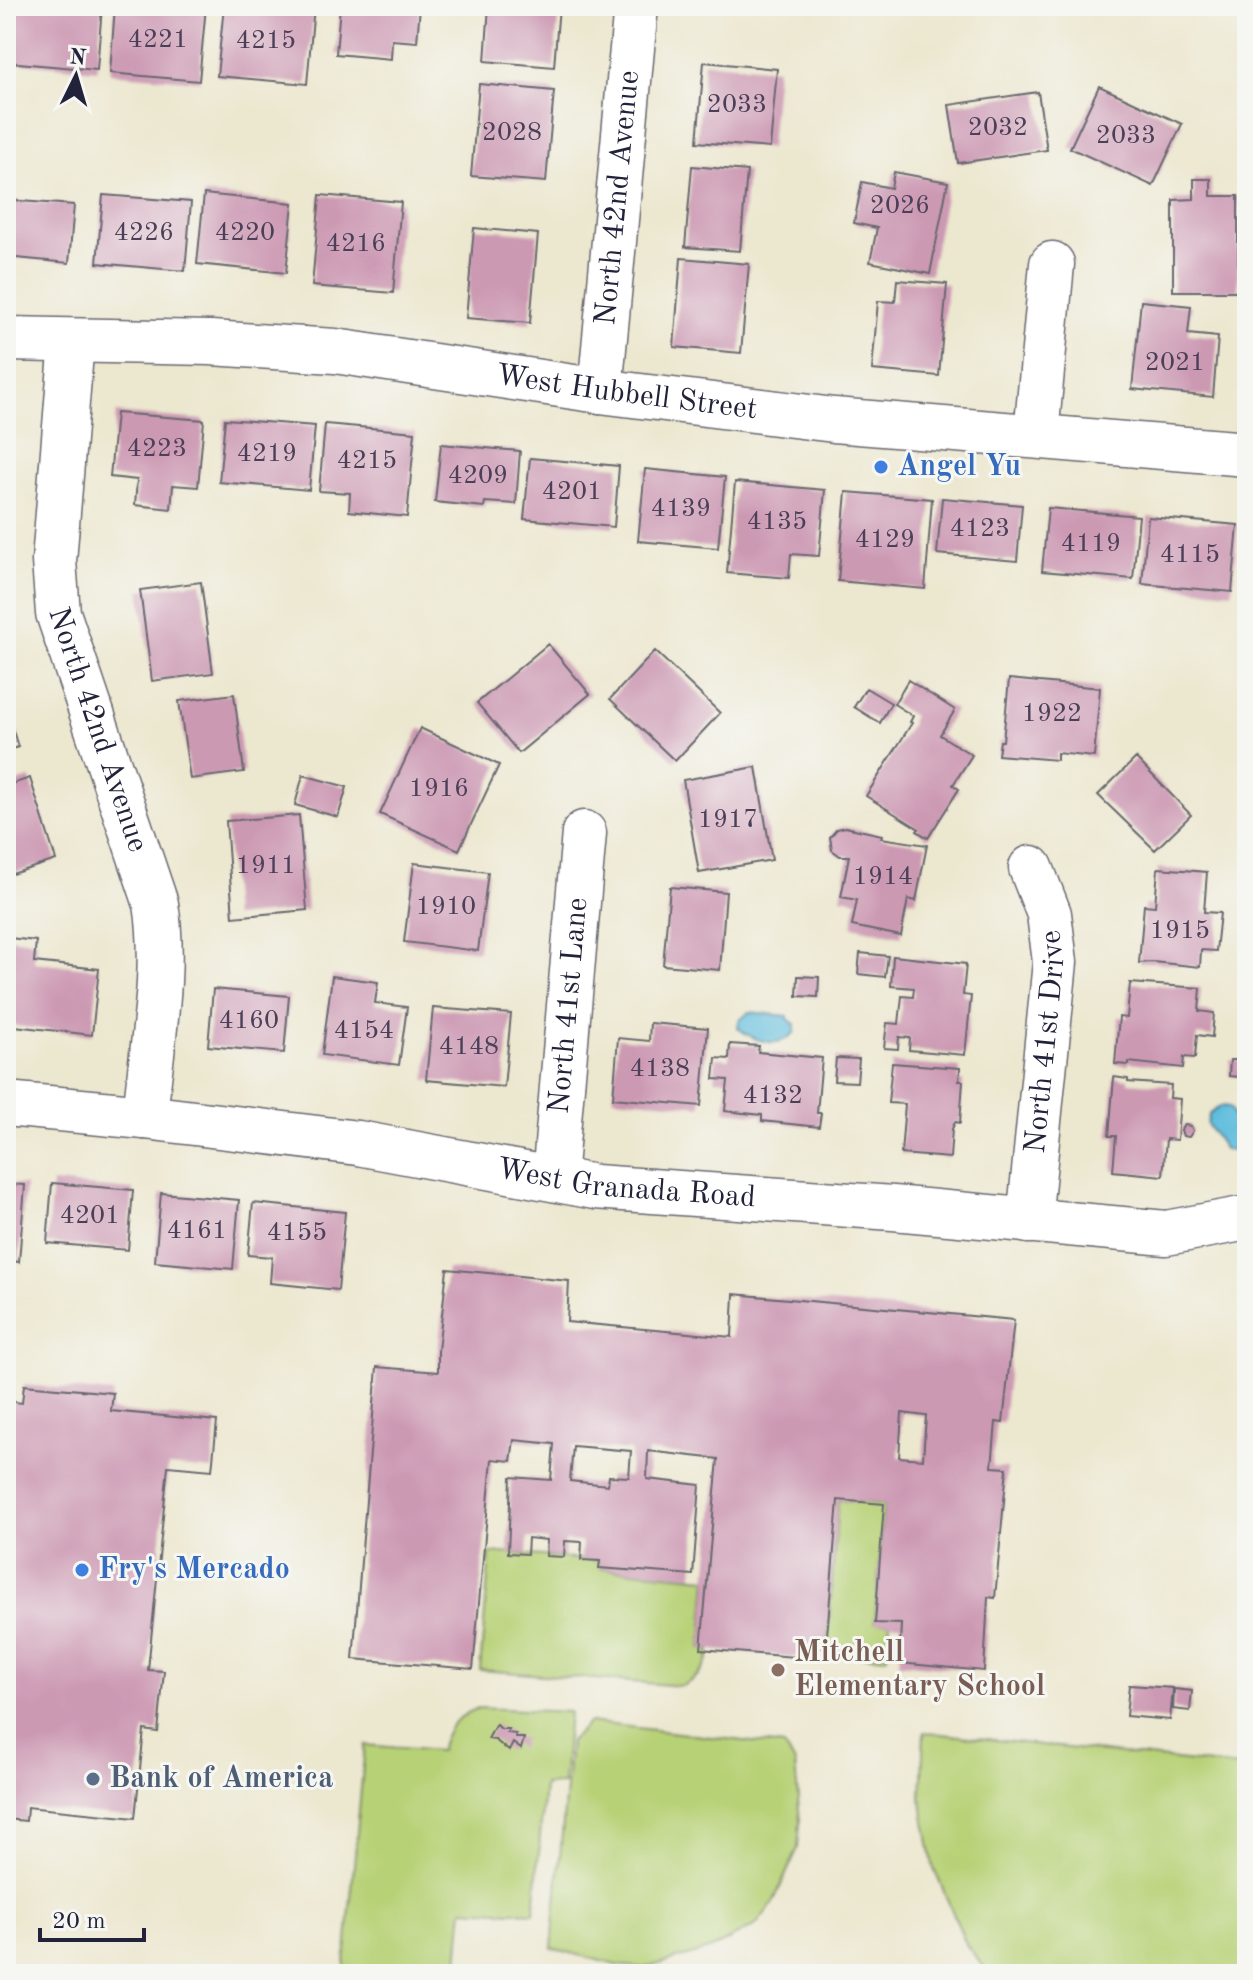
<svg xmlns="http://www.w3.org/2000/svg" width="1253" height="1980" font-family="'Old Standard TT',serif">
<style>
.green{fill:#b7d176;stroke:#6c7a58;stroke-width:2}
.water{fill:#5fbddd;stroke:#40708c;stroke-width:2}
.building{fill:#cc99b3;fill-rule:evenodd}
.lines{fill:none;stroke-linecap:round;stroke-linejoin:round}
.minor-casing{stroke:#69676f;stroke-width:47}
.minor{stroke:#fff;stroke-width:44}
.shop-dot{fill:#3f7fe0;stroke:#f6f6f2;stroke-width:3}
.education-dot{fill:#8d6e63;stroke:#f6f6f2;stroke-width:3}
.service-dot{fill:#5c6f8a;stroke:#f6f6f2;stroke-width:3}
.labels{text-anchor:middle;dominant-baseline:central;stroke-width:6;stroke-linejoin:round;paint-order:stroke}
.number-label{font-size:26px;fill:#4c4059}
.street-label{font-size:30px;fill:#22223b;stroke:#f6f6f2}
.shop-label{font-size:30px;font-weight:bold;fill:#366cbe;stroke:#f6f6f2;text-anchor:start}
.education-label{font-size:30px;font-weight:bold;fill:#785e54;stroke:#f6f6f2;text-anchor:start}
.service-label{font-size:30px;font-weight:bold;fill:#4e5e75;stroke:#f6f6f2;text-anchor:start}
</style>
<rect width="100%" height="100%" fill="#f6f6f2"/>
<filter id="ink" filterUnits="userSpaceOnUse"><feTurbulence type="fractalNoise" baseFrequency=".0125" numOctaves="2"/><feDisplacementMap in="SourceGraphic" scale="16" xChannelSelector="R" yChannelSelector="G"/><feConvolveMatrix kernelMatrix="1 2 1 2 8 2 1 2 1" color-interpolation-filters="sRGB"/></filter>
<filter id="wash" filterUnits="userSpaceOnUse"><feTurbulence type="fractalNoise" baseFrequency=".006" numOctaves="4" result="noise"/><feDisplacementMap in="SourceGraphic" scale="32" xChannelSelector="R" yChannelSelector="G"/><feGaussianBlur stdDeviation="1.8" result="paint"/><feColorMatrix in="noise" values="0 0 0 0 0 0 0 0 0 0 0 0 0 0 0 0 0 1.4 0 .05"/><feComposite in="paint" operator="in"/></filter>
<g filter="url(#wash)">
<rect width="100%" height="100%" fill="#ece7cf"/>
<path class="green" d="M838,1500L884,1504L875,1622L890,1623L887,1658L827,1653Z
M508,1553L600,1561V1568L707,1578L701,1648L710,1650C708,1669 698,1677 682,1686L480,1670L490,1554Z
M478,1708L569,1712L563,1784L544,1785L534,1913L463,1909L457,1974H344L365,1745L440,1751C445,1728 455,1718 478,1708Z
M589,1722L784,1746L795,1763L800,1822L798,1848L773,1903L756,1925L712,1949L645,1968L616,1965L552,1948L570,1742Z
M924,1732L1247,1768V1974H990L967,1946L933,1866L921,1798Z"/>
<path class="water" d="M749,1012L788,1016V1019L795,1024V1032C779,1050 754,1041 738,1028L739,1021Z
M1220,1106L1230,1107L1231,1109L1240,1141V1146L1235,1151L1225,1150L1207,1124L1209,1115Z"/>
<g id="blocks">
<path class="building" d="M12,6H102L97,70L7,62Z
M115,6H206L199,81L110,73Z
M224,6H314L307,84L217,76Z
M340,6H420L417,42L392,40L391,59L336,54Z
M489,6H559L554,67L485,61Z
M704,62L777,69L770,148L697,142Z
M479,84L554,91L546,182L471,176Z
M1099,86L1182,124L1153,186L1070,148Z
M1038,92L1047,150L958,163L949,105Z
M692,166L747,171L740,251L685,247Z
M894,172L948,182L930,274L870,262L877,228L854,223L862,182L891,188Z
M1194,179H1211V196H1238V291H1173V200L1194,199Z
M204,194L293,203L286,273L197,264Z
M103,195L191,202L185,271L97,263Z
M320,195L401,202L393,293L312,286Z
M6,200L74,205L69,263L6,257Z
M474,228L538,234L530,323L466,318Z
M681,258L749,264L741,353L674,347Z
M897,280L947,284L939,376L872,370L878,301L895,302Z
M1141,301L1191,306L1188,334L1218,337L1213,397L1132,389Z
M116,413L204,420L198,487L173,485L171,509L135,505L137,480L110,477Z
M225,419L315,426L309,490L219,482Z
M325,424L415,432L407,517L349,511L350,493L319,491Z
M441,444L520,451L516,504L485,502L484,507L435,502Z
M530,458L619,466L614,527L524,519Z
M645,469L725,477L718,548L638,541Z
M735,482L825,490L819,556L791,554L789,578L727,573Z
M846,492L932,499L925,589L838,581Z
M942,498L1022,505L1017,561L937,554Z
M1048,508L1139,516L1133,579L1042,571Z
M1148,517L1238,525L1232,592L1142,584Z
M201,582L213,673L152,681L140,590Z
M548,644L590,694L519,753L477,703Z
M655,651L720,713L675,761L610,699Z
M1009,679L1100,688L1094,757L1057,753V760L998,755L1000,741H1003Z
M908,680L955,710L940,735L972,755L953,785L959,789L928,838L917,831L919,829L866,796L912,723L910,722L913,716L894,704Z
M866,688L891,703L880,723L854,707Z
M234,694L244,772L190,779L179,701Z
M7,711L18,747L6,751V712Z
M420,728L499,765L459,850L380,814Z
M1136,758L1191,815L1155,850L1098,795Z
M756,767L772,860L699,873L683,780Z
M303,775L347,787L338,817L295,805Z
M30,778L56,860L6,876V786Z
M299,815L307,910L233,917L226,821Z
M845,827L882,835L881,838L927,845L916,901L908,899L901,936L852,926L857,900L841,897L849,856H840L832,850L830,837L837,829Z
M414,863L488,872L478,951L404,942Z
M1158,868L1207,872L1204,912L1220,913L1216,951L1201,950L1200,967L1153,962L1139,963L1144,905L1155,906Z
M670,887L726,892L720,970L663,965Z
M9,938L36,941L34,962L99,969L92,1035L6,1025V969Z
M860,953L888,956L885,977L858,974Z
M893,956L966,964L963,995L971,996L965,1055L909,1050L910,1038L899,1037L898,1049L884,1048L887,1023L899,1024L902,996L913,997L914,988L891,986Z
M332,976L378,982L375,1003L407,1007L399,1065L322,1055Z
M798,976L819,977L818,997L797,996Z
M1130,983L1201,988L1199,1011L1214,1013L1212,1037L1197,1035L1195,1058L1184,1057L1183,1068L1129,1062V1065L1115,1064L1119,1017L1127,1018Z
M213,989L289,996L284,1053L208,1046Z
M433,1008L511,1014L504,1087L426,1080Z
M650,1023L708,1028L701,1106L613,1098L618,1038L649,1041Z
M730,1044L759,1046L758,1052L822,1058L817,1113H821L819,1127L762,1121V1115L725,1111L728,1080L714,1079L716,1058L729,1059Z
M836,1058L859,1059L857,1082L834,1081Z
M1230,1060H1240L1239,1077L1229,1076Z
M892,1063L960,1068L959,1081H963L960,1123L955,1122L952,1129L950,1158L901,1154L905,1104L888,1103Z
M1114,1077L1128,1079V1082L1171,1085L1170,1098L1180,1099L1177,1140L1166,1139L1163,1176L1113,1171L1116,1136H1109Z
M1184,1125L1191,1126L1193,1131L1189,1137L1183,1136L1181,1130Z
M52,1183L133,1190L128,1250L47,1243Z
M6,1184L25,1185L19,1262L6,1260Z
M161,1193L239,1200L233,1269L155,1262Z
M253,1203L345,1212L338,1290L270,1283L272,1257L248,1255Z
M447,1269L569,1281L567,1322L732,1337L734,1294L1014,1320L1003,1423L996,1422L992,1467L1007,1468L995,1598L988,1597L984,1671L899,1663L901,1624L875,1623L884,1504L838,1500L826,1648L808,1646L806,1658L701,1649L718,1459L648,1451L647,1479L700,1485L693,1575L599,1568L600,1561L581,1560L582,1542L565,1541L564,1557L546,1556L547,1540L528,1538L527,1554L508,1553L511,1477L551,1480L554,1444L514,1440L511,1461L492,1459L473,1669L353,1659L377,1367L438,1372V1351ZM902,1413L926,1416L923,1459L899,1457ZM573,1446L631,1451L629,1477L609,1476L608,1485L570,1481Z
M24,1385L113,1393L111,1411L217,1421L212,1470L168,1466L148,1670L164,1671L158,1732L144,1730L135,1818L27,1807L26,1821L6,1819V1401L22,1403Z
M1129,1685L1173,1688L1170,1720L1126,1716Z
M1174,1689L1192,1691L1190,1711L1173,1709Z
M496,1724L501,1729H509L507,1733L516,1734L515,1738H524L521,1749L513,1743L509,1751L495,1740L488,1739Z"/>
</g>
</g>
<g filter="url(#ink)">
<use href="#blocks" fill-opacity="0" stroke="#69676f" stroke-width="2"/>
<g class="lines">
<g class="minor-casing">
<g id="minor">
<path id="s1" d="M6,339L211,343L335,351L600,391L834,420L1247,454"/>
<path id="s2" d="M72,341L54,561L58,613L156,904C167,971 151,1048 145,1117"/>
<path id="s3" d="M600,391L636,6"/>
<path d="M1036,435L1052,264"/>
<path id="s4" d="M6,1104L145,1117L358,1143L595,1187L893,1208L1166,1233L1247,1218"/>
<path id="s5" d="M554,1179L584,833"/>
<path id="s6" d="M1029,1221L1055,962L1049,914L1031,868"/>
</g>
</g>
<use href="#minor" class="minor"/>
</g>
</g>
<g class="shop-dot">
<circle cx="881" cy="467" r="8"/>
<circle cx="82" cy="1570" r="8"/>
</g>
<circle class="education-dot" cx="778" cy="1670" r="8"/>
<circle class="service-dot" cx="93" cy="1779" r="8"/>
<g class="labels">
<g class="number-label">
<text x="158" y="40">4221</text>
<text x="266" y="41">4215</text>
<text x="737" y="105">2033</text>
<text x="998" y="128">2032</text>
<text x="512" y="133">2028</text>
<text x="1126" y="136">2033</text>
<text x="900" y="206">2026</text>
<text x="144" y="233">4226</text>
<text x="245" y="233">4220</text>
<text x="356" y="244">4216</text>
<text x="1175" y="363">2021</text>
<text x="157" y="449">4223</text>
<text x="267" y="454">4219</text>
<text x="367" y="461">4215</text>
<text x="478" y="476">4209</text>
<text x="572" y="492">4201</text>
<text x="681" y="509">4139</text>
<text x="777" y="522">4135</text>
<text x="980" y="529">4123</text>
<text x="885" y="540">4129</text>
<text x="1091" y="544">4119</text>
<text x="1190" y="555">4115</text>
<text x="1052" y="714">1922</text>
<text x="439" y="789">1916</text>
<text x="728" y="820">1917</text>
<text x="266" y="866">1911</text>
<text x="883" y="877">1914</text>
<text x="446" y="907">1910</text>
<text x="1180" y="931">1915</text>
<text x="249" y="1021">4160</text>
<text x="364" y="1031">4154</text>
<text x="469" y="1047">4148</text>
<text x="660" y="1069">4138</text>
<text x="773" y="1096">4132</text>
<text x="90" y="1216">4201</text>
<text x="197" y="1231">4161</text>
<text x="297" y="1233">4155</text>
</g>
<g class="street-label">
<text stroke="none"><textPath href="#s3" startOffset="194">North 42nd Avenue</textPath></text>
<text stroke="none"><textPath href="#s1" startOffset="624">West Hubbell Street</textPath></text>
<text stroke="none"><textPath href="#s2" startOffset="396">North 42nd Avenue</textPath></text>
<text stroke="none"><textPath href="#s5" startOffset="174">North 41st Lane</textPath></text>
<text stroke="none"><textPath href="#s6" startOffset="180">North 41st Drive</textPath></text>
<text stroke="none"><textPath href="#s4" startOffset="626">West Granada Road</textPath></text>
</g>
<g class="shop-label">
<text x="897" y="467">Angel Yu</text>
<text x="98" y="1570">Fry's Mercado</text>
</g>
<g class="education-label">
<text x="794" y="1653">Mitchell<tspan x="794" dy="34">Elementary School</tspan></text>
</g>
<g class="service-label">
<text x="109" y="1779">Bank of America</text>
</g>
</g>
<rect width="1253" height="1980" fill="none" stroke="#f6f6f2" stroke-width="32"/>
<g transform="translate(76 76) rotate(5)" stroke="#f6f6f2" stroke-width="6" paint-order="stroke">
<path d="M0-6L14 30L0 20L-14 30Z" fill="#22223b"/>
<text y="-12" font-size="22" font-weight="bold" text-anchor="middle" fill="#22223b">N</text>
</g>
<path d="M40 1928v12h104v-12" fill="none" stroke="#22223b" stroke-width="4"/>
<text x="52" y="1928" font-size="24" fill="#22223b" stroke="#f6f6f2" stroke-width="6" paint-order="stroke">20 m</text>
</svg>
